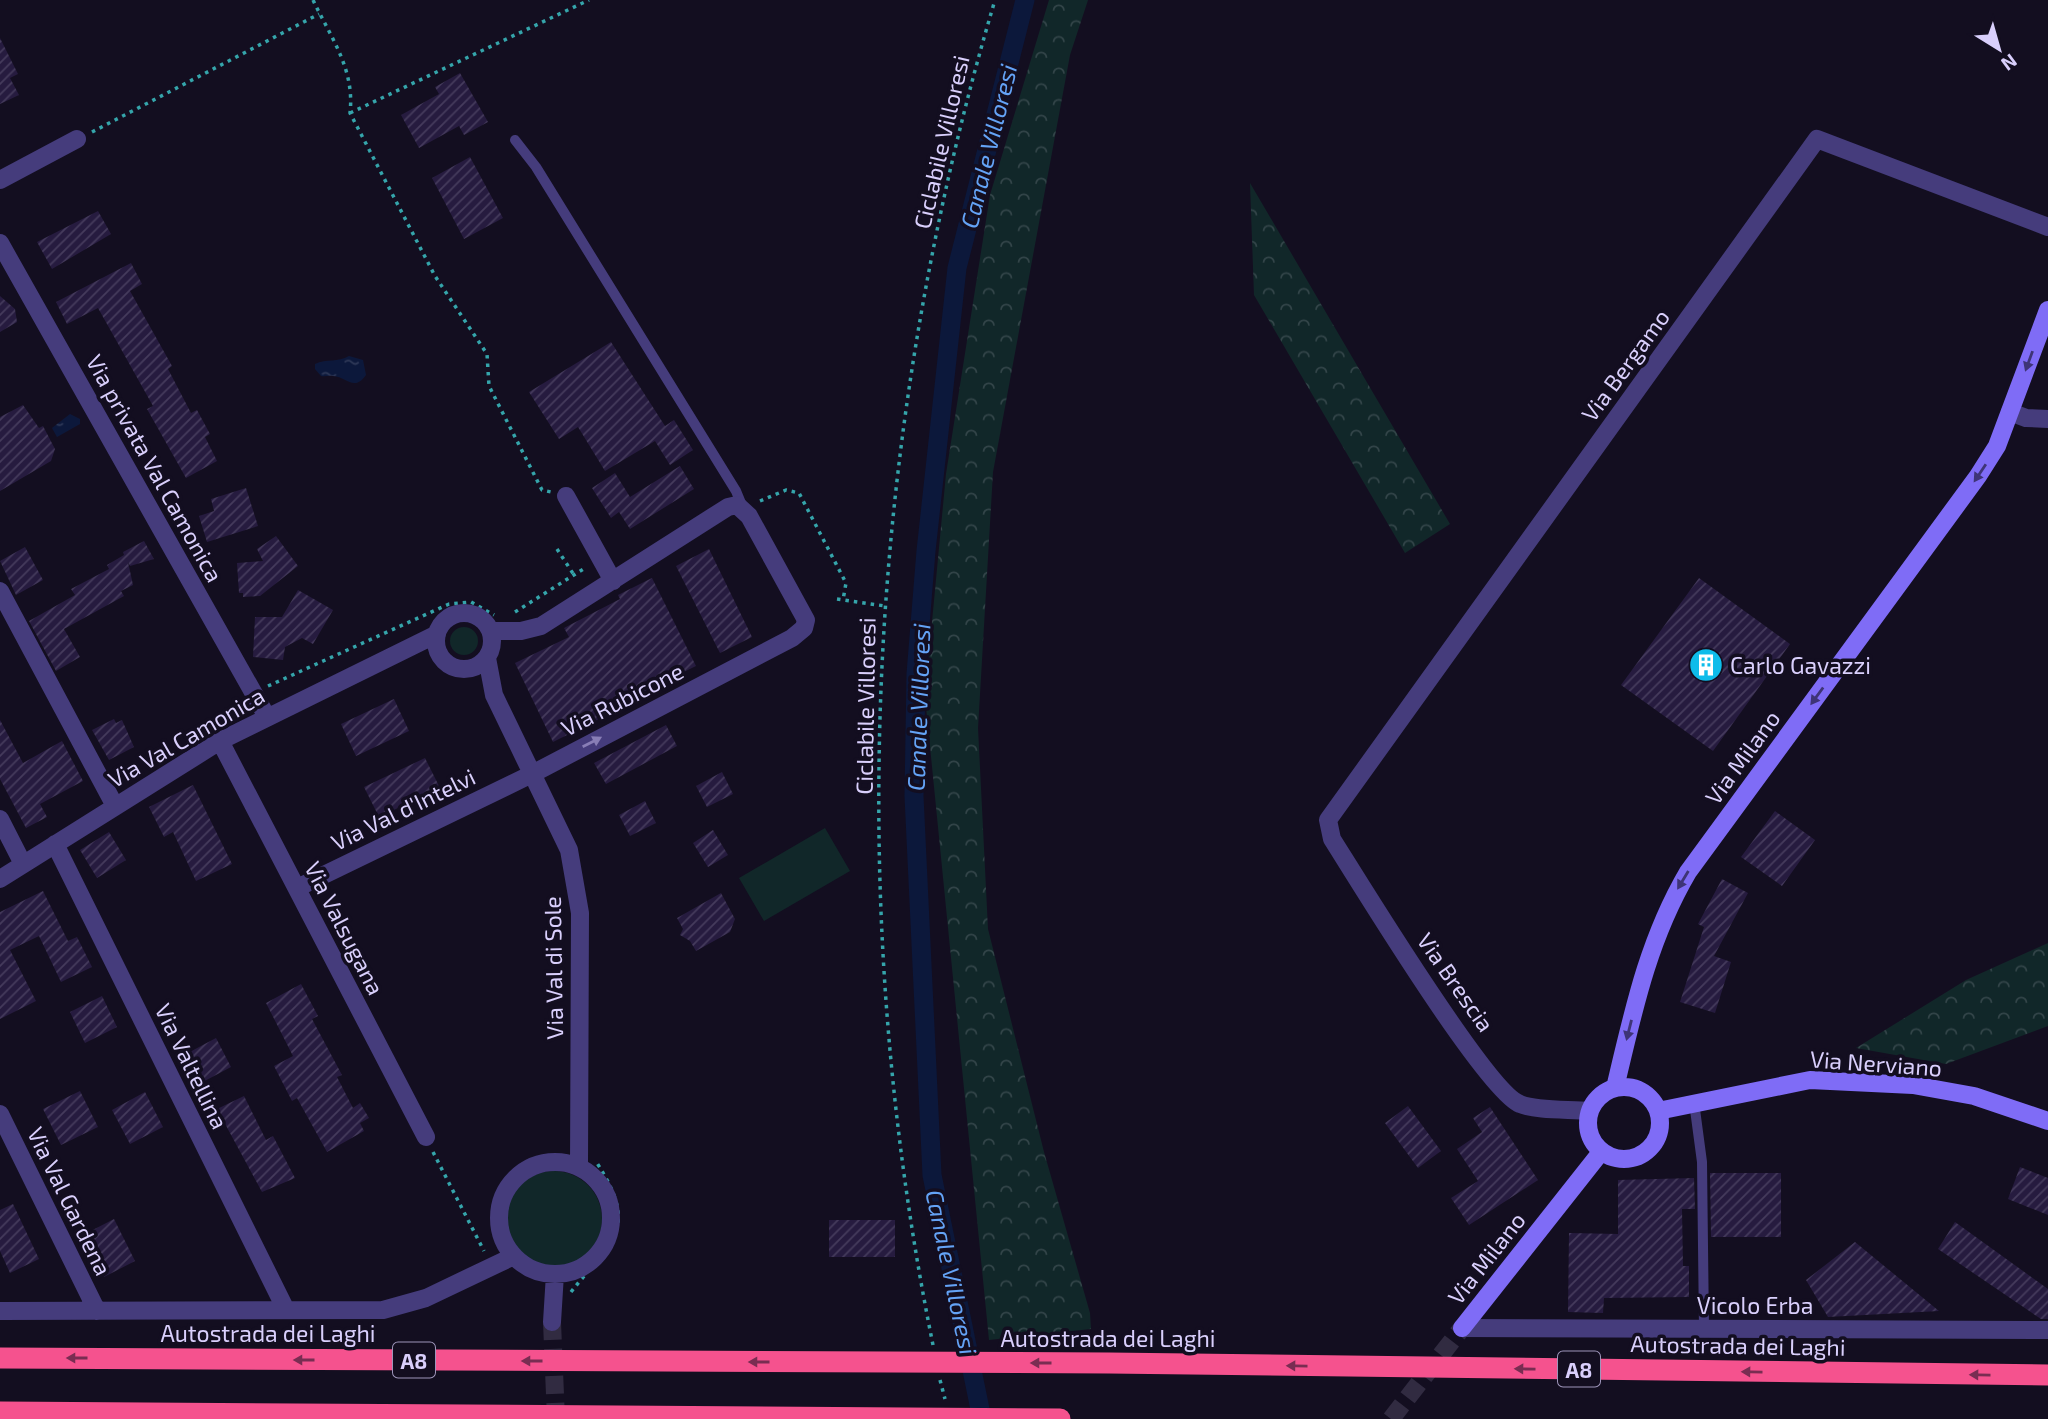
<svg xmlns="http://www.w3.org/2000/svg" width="2048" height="1419" font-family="'Exo 2',sans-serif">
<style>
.grass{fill:#112729}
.forest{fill:url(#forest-crowns)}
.water{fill:url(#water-ripples)}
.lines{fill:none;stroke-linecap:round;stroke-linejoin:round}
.canal{stroke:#0c183b;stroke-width:19}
.building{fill:url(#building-hatch)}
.street-tunnel{stroke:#312b41;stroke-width:18;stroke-dasharray:18 9;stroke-linecap:butt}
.secondary-tunnel{stroke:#312b41;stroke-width:18;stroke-dasharray:18 9;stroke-linecap:butt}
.path{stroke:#35a5ab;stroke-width:3.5;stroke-dasharray:3.5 5;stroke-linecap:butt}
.lane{stroke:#453c7c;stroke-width:10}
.street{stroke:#453c7c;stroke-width:18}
.secondary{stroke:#7f6cf6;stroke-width:18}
.highway{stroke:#f5528e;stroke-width:21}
.oneway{fill:#3e3476}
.oneway2{fill:#887eb6}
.oneway3{fill:#792d52}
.labels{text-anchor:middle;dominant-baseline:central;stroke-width:7;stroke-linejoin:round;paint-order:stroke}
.shield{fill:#130e20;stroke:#9e95ba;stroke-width:2}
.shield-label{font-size:21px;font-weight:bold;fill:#d9cffc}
.street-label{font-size:23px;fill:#d9cffc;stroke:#130e20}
.poi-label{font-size:23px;fill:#d9cffc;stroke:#130e20;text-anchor:start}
.water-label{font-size:24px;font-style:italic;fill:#64a3f6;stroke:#130e20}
</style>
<defs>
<pattern id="forest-crowns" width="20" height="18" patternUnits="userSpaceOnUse" patternTransform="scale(1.75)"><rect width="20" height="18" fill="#112729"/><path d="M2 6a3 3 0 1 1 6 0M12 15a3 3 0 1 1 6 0" fill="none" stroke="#334549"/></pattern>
<pattern id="water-ripples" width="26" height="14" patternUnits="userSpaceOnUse" patternTransform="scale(1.75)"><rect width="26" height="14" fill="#0c183b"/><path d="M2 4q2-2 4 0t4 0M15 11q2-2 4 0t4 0" fill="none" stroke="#2f3958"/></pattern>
<pattern id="building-hatch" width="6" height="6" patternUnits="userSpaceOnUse" patternTransform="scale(1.75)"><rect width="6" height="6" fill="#261b3f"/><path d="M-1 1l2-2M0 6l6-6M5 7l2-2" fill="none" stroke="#453b5c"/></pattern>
</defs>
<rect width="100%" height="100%" fill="#130e20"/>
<path class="grass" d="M450 641a14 14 0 1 1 28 0a14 14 0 1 1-28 0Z
M825,828L850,871L764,921L739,878Z
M506 1219a48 48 0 1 1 96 0a48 48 0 1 1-96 0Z"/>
<path class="forest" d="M1049,0H1088L1070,55L993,472L978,728L988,929L1044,1152L1090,1313L1091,1329L989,1340L925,696L946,474L990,195Z
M1250,183L1450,524L1405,553L1254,295Z
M2048,943V1026L1946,1064L1856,1048L1966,980Z"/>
<path class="water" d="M349,356L363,360L366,375C354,392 347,377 333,376C329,375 325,377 321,376L315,369V364C327,358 338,363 349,356Z
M70,414L80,419V424L57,437L52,428Z"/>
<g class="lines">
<path class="canal" d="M982,1419L932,1175L914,796L916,674L926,551L957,268L1025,0"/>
</g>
<path class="building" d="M0,38L18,74L10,78L19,95L0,104Z
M460,73L488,122L464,135L459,126L419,148L401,115L439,94L435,87Z
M470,157L503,218L464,239L432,178Z
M98,211L111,234L52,269L37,242Z
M131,263L142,284L130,291L172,366L168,369L191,413L197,410L210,434L205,437L217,461L186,478L147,409L153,406L98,308L67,324L56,302Z
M0,296L15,309L17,322L0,332Z
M611,342L665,426L674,420L693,450L670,465L655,441L605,471L578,427L559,439L529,392Z
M23,405L39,428L43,426L55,449L51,461L0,491V417Z
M680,466L694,489L630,529L619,512L611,518L592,488L615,473L630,497Z
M246,488L258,526L207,542L199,516L214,511L211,499Z
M276,536L298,566L260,596L243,597V593H239L237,563L263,561L257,549Z
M144,541L154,559L130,566L128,562L133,585L121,591L124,596L64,629L80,657L56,671L29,621L75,595L71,589L109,569L107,565L124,555L123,552Z
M25,547L43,580L16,595L0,561Z
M709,549L752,637L720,653L676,566Z
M652,578L696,666L639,694L641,698L553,742L515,663L569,637L564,628L620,599L618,595Z
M1699,578L1790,644L1713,751L1621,685Z
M298,590L333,610L313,644L302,638L285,647L283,660L253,657L255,617H282Z
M394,699L409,731L356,756L341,724Z
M114,719L116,723L122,720L134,747L109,760L92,730Z
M0,720L23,763L62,741L83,781L40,804L47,817L26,828L0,779Z
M666,725L677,746L606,784L594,763Z
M425,758L440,788L379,817L364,787Z
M722,772L733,794L707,807L696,786Z
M193,785L232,864L196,881L173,832L164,837L149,807Z
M645,801L656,823L630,836L619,815Z
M1775,811L1815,840L1782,886L1741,857Z
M713,830L728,855L708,867L693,843Z
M109,832L126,860L97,878L80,850Z
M1722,879L1748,893L1714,956L1731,962L1715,1013L1680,1002L1704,927L1698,924Z
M43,891L68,941L77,937L92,967L61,982L39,936L10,950L36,1001L0,1019V912Z
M721,893L735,919L730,932L696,951L690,941L680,935L683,929L677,918Z
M301,984L318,1016L312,1019L342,1075L337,1077L353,1108L360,1103L369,1118L360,1123L364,1131L327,1152L297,1098L292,1101L274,1066L293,1056L266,1003Z
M102,996L117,1027L85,1043L70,1012Z
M216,1038L231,1067L199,1084L184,1055Z
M80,1091L98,1127L61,1145L43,1109Z
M145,1092L163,1127L130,1144L112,1110Z
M244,1096L266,1140L273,1136L295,1178L262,1192L217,1109Z
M1408,1106L1441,1151L1418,1168L1385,1123Z
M1490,1107L1538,1180L1469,1225L1451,1198L1478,1181L1457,1149L1482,1132L1473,1118Z
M2020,1167L2048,1178V1215L2008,1199Z
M1710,1173H1781V1237H1711Z
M1694,1178L1695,1209H1682L1683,1266H1689V1297L1604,1298L1603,1313L1568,1312L1569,1233L1618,1234V1180Z
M13,1204L39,1259L10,1273L0,1251V1210Z
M114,1219L135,1261L104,1277L83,1235Z
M829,1220H895V1257H829Z
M1955,1222L2048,1289V1319H2041L1938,1249Z
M1855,1242L1939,1311L1828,1317L1806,1280Z"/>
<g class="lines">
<path class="street-tunnel" d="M552,1322L556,1419"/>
<path class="secondary-tunnel" d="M1391,1419L1462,1328"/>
<path class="path" d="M313,0C331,38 355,69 350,113L435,276L487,354L489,386L542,490L551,492
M350,113L589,0
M92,132L319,14
M760,501L786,490L799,493L846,583L843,600
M557,549L574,575
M837,599L885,606
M515,612L585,568
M268,686L449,604L471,602L494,615
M433,1152L484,1251
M571,1292C611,1241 640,1230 597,1163
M933,1345C843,902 866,433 995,0
M940,1380L945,1399"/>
<path class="lane" d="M515,140L536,167L736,491L743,508
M1694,1102L1702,1162L1704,1329"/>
<path class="street" d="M0,180L77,139
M0,243L267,717
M2010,412L2026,418L2048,419
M566,496L613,581
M0,591L115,806
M436 641a28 28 0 1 1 56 0a28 28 0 1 1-56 0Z
M487,658L494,695L569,850L580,913L579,1167
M220,741L426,1137
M0,819L23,864
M55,844L286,1310
M0,879L220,741L437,634
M297,888L532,774L792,638L804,628L806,620L749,516L737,505L728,507L541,626L521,631H491
M1589,1111C1571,1109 1537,1111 1520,1104C1487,1092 1358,880 1332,839L1328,820L1817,139L2048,227
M0,1114L97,1311
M499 1218a56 56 0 1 1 112 0a56 56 0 1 1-112 0Z
M0,1311L383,1310L426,1298L514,1256
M552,1322L555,1274
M1462,1328L2048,1330"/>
<path class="secondary" d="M1588 1123a36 36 0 1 1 72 0a36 36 0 1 1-72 0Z
M1615,1088C1633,1012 1648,940 1688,872L1978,476L1997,446L2048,310
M1658,1111L1810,1080L1913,1085L1974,1096L2048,1121
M1462,1328L1601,1152"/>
<path class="highway" d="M0,1358L1109,1363L2048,1375
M0,1412L1060,1419"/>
</g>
<defs><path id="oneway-solid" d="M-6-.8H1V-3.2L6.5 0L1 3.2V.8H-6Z" transform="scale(1.75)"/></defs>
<g class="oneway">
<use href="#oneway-solid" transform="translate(2029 361) rotate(110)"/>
<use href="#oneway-solid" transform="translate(1980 473) rotate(124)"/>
<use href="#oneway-solid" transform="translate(1817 696) rotate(126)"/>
<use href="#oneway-solid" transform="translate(1683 880) rotate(121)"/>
<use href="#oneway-solid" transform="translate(1629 1030) rotate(104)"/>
</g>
<use class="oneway2" href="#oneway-solid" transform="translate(592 742) rotate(-27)"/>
<g class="oneway3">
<use href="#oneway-solid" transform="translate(77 1358) rotate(-180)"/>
<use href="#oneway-solid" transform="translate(304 1360) rotate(-180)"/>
<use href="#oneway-solid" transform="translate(532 1361) rotate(-180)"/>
<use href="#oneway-solid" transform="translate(759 1362) rotate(-180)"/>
<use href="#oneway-solid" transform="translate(1041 1363) rotate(-180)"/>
<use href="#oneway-solid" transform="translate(1297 1366) rotate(-179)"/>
<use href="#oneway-solid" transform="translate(1525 1369) rotate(-179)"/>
<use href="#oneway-solid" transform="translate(1752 1372) rotate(-179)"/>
<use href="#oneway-solid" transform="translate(1980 1375) rotate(-179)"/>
</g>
<defs>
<g id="building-disc" transform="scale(1.75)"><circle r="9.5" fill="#0ebcea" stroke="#130e20"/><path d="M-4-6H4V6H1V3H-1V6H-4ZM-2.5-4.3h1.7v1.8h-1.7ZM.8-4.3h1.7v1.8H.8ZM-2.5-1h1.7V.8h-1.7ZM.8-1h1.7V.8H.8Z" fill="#fff"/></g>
</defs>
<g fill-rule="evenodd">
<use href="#building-disc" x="1706" y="665"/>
</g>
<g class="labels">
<g class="shield">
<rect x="393" y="1342.5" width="42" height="35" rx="5"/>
<rect x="1558" y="1351.5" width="42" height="35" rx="5"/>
</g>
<g class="shield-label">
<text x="414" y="1360">A8</text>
<text x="1579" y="1369">A8</text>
</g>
<g class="street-label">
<text transform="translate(941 142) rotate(-77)">Ciclabile Villoresi</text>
<text transform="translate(1625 365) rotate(-54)">Via Bergamo</text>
<text transform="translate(155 468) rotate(61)">Via privata Val Camonica</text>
<text transform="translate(622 699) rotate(-27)">Via Rubicone</text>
<text transform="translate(865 706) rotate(-89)">Ciclabile Villoresi</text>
<text transform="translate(186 737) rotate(-30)">Via Val Camonica</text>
<text transform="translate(1742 757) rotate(-54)">Via Milano</text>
<text transform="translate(403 809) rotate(-26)">Via Val d'Intelvi</text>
<text transform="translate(345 928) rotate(63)">Via Valsugana</text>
<text transform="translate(553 968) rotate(-91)">Via Val di Sole</text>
<text transform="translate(1456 982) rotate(55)">Via Brescia</text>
<text transform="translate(1876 1063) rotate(4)">Via Nerviano</text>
<text transform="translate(192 1066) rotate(64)">Via Valtellina</text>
<text transform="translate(70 1201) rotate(64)">Via Val Gardena</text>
<text transform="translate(1486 1258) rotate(-52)">Via Milano</text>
<text x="1755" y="1305">Vicolo Erba</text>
<text x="268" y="1333">Autostrada dei Laghi</text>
<text x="1108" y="1338">Autostrada dei Laghi</text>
<text transform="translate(1738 1345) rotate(1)">Autostrada dei Laghi</text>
</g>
<g class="poi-label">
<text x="1730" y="665">Carlo Gavazzi</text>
</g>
<g class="water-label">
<text transform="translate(988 146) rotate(-76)">Canale Villoresi</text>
<text transform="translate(918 707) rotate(-88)">Canale Villoresi</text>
<text transform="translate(952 1272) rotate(78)">Canale Villoresi</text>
</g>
</g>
<g transform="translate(1999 49) rotate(143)" stroke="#130e20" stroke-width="5" paint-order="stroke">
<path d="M0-5L12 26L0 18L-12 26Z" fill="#d9cffc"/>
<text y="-10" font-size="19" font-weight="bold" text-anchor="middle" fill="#d9cffc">N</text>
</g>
</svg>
